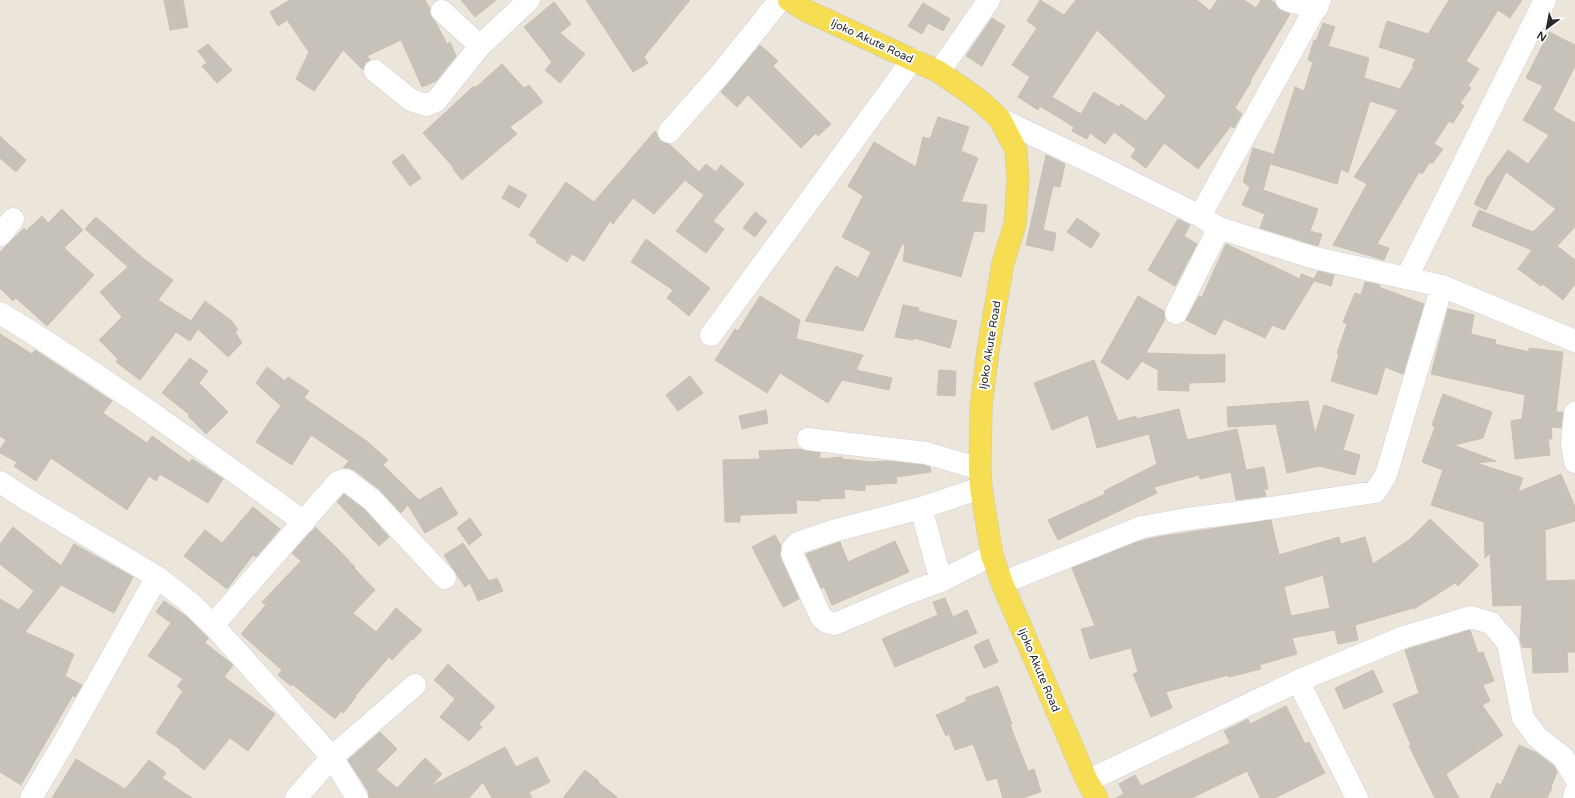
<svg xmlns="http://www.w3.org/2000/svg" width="1575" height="798" font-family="'Varela Round',sans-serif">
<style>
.building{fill:#c7c2b9;stroke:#c7c1b3;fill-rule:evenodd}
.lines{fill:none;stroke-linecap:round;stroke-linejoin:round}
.minor-casing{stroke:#ced0e2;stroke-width:23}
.major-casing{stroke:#c7c7c7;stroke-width:23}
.minor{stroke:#fff;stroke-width:22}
.major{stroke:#f7dd52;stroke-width:22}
.labels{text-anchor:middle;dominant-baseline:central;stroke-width:4;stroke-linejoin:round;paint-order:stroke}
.street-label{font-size:11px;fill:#282828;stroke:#fff}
</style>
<rect width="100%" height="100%" fill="#ece5d9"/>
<path class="building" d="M164,0H183L188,27L170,30Z
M290,0H425L430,9V15L436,23L447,44L450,42L456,56L436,81L422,87L401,40L367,56L370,60L365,63L363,70L343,50L314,91L296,79L309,52L287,20L278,26L270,12Z
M461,0H496L475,17Z
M586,0H690L644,57L648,63L633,72Z
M1040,0L1064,15L1076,0H1197L1210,11L1217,0H1244L1256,8L1261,0H1270L1275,3L1278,9L1290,14L1250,81L1251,82L1235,108L1242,114L1234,128L1231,126L1198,169L1164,143L1146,168L1131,157L1136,149L1114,132L1105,144L1090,133L1087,139L1072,131L1074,127L1040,106L1038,110L1018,97L1030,77L1012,65L1037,28L1027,21ZM1097,30L1166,96L1146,121L1121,104L1119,107L1094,92L1081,114L1052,97Z
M1449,0H1522L1510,18L1498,10L1466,61L1479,69L1468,86L1471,88L1460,103L1464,106L1453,123L1449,121L1434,144L1443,149L1432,164L1430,162L1422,174L1419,172L1377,244L1389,248L1384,260L1333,245L1367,184L1354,177L1398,110L1370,101L1348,173L1341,169L1337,184L1271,164L1295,87L1304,91L1313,62L1308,60L1314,40L1316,41L1323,23L1335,27L1328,46L1369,58L1364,78L1400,89L1414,66L1412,65L1416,59L1379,47L1387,21L1428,34Z
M554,2L571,24L560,33L585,54L560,83L545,70L552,62L524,27Z
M923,3L950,19L943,31L928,23L922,34L908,26Z
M992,18L1005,26L982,66L966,56Z
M1549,32L1575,45V66L1553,110L1575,123V227L1557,246L1575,260V284L1563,300L1543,284L1541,286L1518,269L1532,250L1472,226L1479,210L1533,232L1556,209L1506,172L1486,210L1474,204L1488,176H1489L1508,150L1528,164L1549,135L1523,120L1543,86L1526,78Z
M208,44L232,70L217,83L202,66L207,63L198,51Z
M760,45L778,61L773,66L831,124L818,136L816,133L801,148L748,95L737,107L721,92Z
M502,64L524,88L529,85L543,102L510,127L517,134L462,180L453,169L454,168L423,133L474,86L475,88Z
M938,117L969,127L961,151L978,158L961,202L987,205L984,232L974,231L961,277L903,261L905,245L902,244L863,331L805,321L836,266L858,278L871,252L842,237L863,196L848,186L874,142L916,167L923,137L930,139Z
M655,131L660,141L669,144L699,172L706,164L716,172L721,165L744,184L713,221L724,229L706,253L676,231L704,195L685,180L654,214L633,198L613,224L610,221L584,261L572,254L567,262L536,242L537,240L529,235L566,182L594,202Z
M0,136L26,160L16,172L0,158Z
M1253,148L1273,154L1263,190L1318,209L1310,231L1322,234L1318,246L1260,228L1265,214L1242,205L1250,187L1243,182Z
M403,154L421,178L410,186L392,162Z
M1046,155L1065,164L1060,187L1053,186L1043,230L1056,233L1053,251L1026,245Z
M509,185L527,195L519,208L502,198Z
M62,209L83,230L64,248L94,275L47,326L16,298L13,301L0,288V252L24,228L26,231L42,216L48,223Z
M755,212L767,221L755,237L743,228Z
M96,217L144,259L173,280L158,300L191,321L205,301L232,321L238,330L235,332L242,343L228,357L198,329L190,341L176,332L140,380L116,362L118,359L99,340L122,317L100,292L128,267L85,229Z
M1077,218L1100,234L1091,248L1067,232Z
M1178,219L1190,225L1184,236L1197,244L1175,286L1148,270Z
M646,239L710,288L689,316L667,298L673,290L631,262Z
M1226,244L1300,279L1301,274L1314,279L1318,271L1334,275L1331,286L1314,281L1284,330L1272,325L1265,338L1224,319L1215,335L1186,320L1199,296L1202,297Z
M1365,282L1380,285L1379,287L1424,304L1403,374L1385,367L1377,395L1331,381L1339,354L1337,353L1347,324L1343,322L1355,293L1361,295Z
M760,296L800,320L796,339L863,355L856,370L892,378L889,390L842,380L828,403L780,373L767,393L715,360L735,329L738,331Z
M1138,296L1164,311L1165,319L1146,353L1212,355L1225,354V382L1189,383V391L1158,390V370L1142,361L1128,380L1101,362Z
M903,305L919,308L918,311L957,321L950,348L914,338L913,340L895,337Z
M1448,309L1474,315L1471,334L1496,340L1495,344L1529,352V348L1563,352L1556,412H1563L1561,428L1551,427L1552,439H1548L1550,455L1515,459L1511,421L1522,419L1525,395L1431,374Z
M0,334L32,354L35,350L112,401L103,413L147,443L152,436L190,463L192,459L223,479L208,503L160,474L156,481L149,476L127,510L51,458L36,481L14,466L17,462L0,453V449L6,440L0,436Z
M190,358L208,371L199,383L228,412L206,434L188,416L190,415L162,393Z
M1094,360L1118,421L1136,416V419L1179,409L1187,440L1237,429L1246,470L1264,467L1268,489H1264L1266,496L1236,500L1231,472L1200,479L1199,475L1154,487L1157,493L1058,540L1048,520L1105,494L1104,491L1157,464L1149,434L1097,448L1088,415L1052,430L1034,383Z
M267,367L285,381L288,377L309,391L304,398L368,442L388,460L383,465L419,500L441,487L458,514L425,533L408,505L401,513L380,490L354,470L348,468H343L349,461L311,435L292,465L256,442L273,416L281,406L256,383Z
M939,370L956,371L955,396L937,395Z
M690,376L703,393L678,411L666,395Z
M1443,394L1492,412L1483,438L1454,445L1496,461L1476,463L1523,478L1518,492L1561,474L1575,507V521L1545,530L1546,581L1575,580V652H1567L1568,672L1533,673L1532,648L1522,647L1520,639L1522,605L1493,606L1490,553L1485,558L1484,522L1431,505L1443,470L1422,462L1435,427L1432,425Z
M1308,401L1315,434L1324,405L1354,415L1343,450L1360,455L1355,475L1319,466L1287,473L1276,424L1228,427L1227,407Z
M766,410L768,423L742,429L739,416Z
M798,449L820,453V459L842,457V459L872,462L887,461L923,465L930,467L931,472L896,477L897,483L865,485V491L844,489L845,498L820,499V501L796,500L797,513L740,515V522H725L723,460L760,459L759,451Z
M344,494L364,509L389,537L379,546L337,502Z
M253,507L280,529L256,557L253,555L227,589L184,556L205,530L222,543Z
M470,518L482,535L469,545L457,528Z
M1430,519L1479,565L1458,586L1455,583L1414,609L1413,608L1355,625L1358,640L1338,644L1335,630L1292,638L1297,654L1259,665L1261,669L1229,677L1228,675L1166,692L1172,708L1151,717L1133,674L1138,672L1131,648L1090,659L1081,629L1095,626L1072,568L1137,542L1157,537L1271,520L1279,555L1339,537L1341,544L1365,537L1373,564L1409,540ZM1323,575L1330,608L1291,616L1284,587Z
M13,527L61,566L74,544L133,577L114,613L61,585L25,632L74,654L65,676L82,685L75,697L73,695L21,785L0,772V599L19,610L34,591L0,564V544Z
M315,527L338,549L355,567L354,568L375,590L353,613L376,632L396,608L422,630L413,640L412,639L392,660L389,657L355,696L356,697L343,713L341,711L335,719L292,684L291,686L278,675L282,670L241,634L266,605L262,602L301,561L292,553Z
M775,535L781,546V559L799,599L783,607L752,547Z
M895,541L909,572L832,605L824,587L821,588L806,554L840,542L848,562Z
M463,543L489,581L497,578L503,591L478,601L470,583L465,587L444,555Z
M945,598L953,617L967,610L977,633L895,667L882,639L938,615L933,602Z
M164,601L187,617L208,638L205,643L233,665L224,677L275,714L248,751L230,738L204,770L180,751L181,750L156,733L183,691L177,686L183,679L148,656L171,623L156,612Z
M1470,630L1478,653L1483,652L1494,681L1483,685L1490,701L1482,705L1503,735L1446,774L1459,798H1435L1409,746L1411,745L1393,704L1419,693L1405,650Z
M988,639L998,662L984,668L974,646Z
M448,664L495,707L479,724L482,727L469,741L440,717L455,699L434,680Z
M1373,670L1383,692L1344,709L1335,688Z
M998,686L1012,724L1010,725L1028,771L1034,769L1041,792L1022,798H1003L997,778L987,781L973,744L955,750L949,734L946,736L936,715L967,701L965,698Z
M1286,706L1305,744L1309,742L1325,773L1275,798H1260L1247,771L1192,798H1116L1124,794L1119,784L1135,775L1141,786L1230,743L1224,731L1248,719L1250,724Z
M380,732L397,749L376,770L397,788L425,758L442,774L431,786L505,747L516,767L537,757L550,782L529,792L532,798H492L483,782L469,798H369L368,791L348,760Z
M1519,745L1537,753L1554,766L1557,772L1551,787L1552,788L1547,798H1490L1497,783L1501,785Z
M76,759L125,789L149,760L166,773L162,778L192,798H52Z
M585,770L599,781L598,782L618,798H563Z"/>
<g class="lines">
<g class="minor-casing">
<path id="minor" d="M1287,0L1317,8
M442,11L480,46
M375,71L411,100L426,105L436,101L480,46L529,0
M939,72L989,0
M1000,119L1099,166L1200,216L1219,228L1311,257L1442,286L1575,341
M669,132L722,72L780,0
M1200,216L1320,0
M0,235L13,219
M1407,277L1545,0
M0,313C105,377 204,450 304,522
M1176,313L1219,228
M711,335L913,59
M1575,413L1572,443L1575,462
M808,439L926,453L980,469
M0,482L26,499L157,577L188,601L213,625L332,757L357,798
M981,488L921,508L833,531L798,543L793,548L792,554L821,617L827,622L835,624L908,593L941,581L992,555
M921,508L941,581
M1002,583L1142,527L1187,519L1257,510L1375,492L1386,475L1442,286
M213,625L338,482L346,480L372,500L445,578
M1298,681L1357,798
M1087,781L1298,681L1404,637L1471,617L1491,623L1508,643L1523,718L1538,738L1563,757L1575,777
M31,798L63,744L157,577
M296,798L332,757L415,685
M1574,798L1575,793"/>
</g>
<g class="major-casing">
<path id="major" d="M789,0L805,10L939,72L978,99L1000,119L1016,150L1018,179L1015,224L1003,263L988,350L981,407L980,469L981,488L992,555L1002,583L1087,781L1097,798"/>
</g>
<use href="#minor" class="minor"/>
<use href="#major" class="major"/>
</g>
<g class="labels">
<g class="street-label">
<text transform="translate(872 41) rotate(25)">Ijoko Akute Road</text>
<text transform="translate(990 345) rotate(-81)">Ijoko Akute Road</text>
<text transform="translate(1039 670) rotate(67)">Ijoko Akute Road</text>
</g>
</g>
<g transform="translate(1547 28) rotate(212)" stroke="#ffffff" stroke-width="3" paint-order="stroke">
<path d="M0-3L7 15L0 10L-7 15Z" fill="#282828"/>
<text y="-6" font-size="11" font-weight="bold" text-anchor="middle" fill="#282828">N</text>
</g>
</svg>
